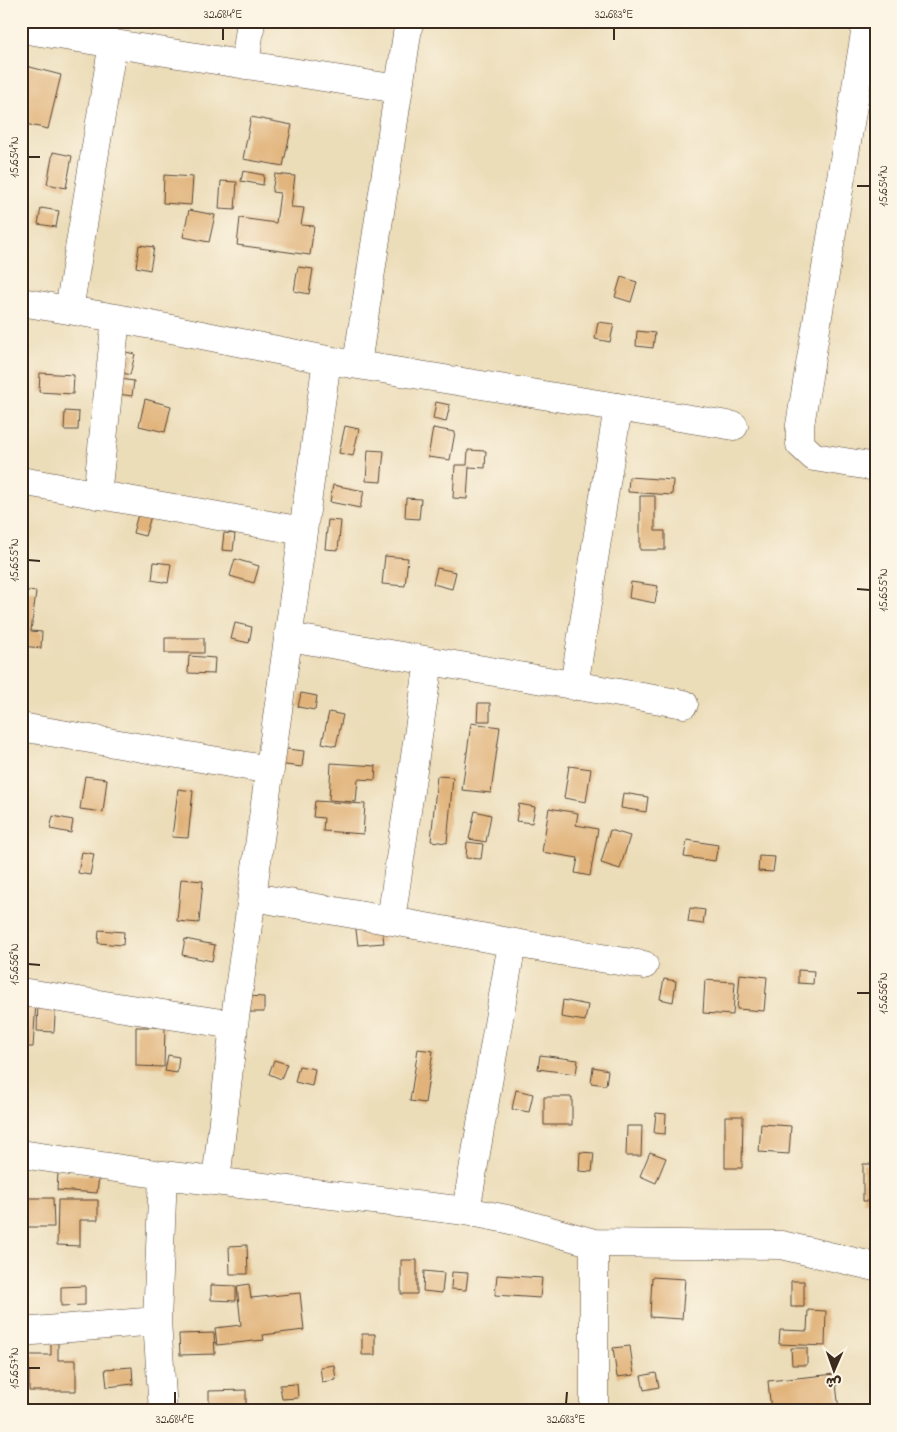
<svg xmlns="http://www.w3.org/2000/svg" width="897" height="1432" font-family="'Indie Flower','Playpen Sans Arabic',sans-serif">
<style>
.building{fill:#e1b37a}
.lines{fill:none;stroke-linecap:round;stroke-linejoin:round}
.minor-casing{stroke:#564535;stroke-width:29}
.minor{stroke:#fff;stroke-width:28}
.ticks{fill:none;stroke:#3b2a1e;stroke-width:2}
.neatline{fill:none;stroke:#3b2a1e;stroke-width:2}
.ticks-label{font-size:12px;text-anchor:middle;fill:#3b2a1e}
</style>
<rect width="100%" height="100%" fill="#fcf5e5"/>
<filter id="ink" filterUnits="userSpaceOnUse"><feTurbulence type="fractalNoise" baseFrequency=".02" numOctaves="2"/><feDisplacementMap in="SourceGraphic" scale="10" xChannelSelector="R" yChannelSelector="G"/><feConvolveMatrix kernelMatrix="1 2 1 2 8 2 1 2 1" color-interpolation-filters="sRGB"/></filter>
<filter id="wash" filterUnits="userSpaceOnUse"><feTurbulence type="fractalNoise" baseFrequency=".0096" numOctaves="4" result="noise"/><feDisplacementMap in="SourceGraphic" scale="20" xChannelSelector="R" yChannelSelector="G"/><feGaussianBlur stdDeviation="1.12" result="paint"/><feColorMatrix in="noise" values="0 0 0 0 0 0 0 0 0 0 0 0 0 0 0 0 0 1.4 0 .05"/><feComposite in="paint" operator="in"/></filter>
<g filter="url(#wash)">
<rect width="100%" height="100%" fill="#ecddb9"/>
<g id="blocks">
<path class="building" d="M26,66L61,75L48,129L21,123V85Z
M251,117L292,125L283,166L243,159Z
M53,152L72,156L66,188L47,184Z
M243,171L264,175L263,185L241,181Z
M275,174L295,176L291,207L304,208L301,225L314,226L310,255L237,245L240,218L276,223L280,193L272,192Z
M164,175L193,177L191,205L163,203Z
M221,181L237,182L235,210L219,209Z
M41,208L59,211L56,227L38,224Z
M189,210L215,215L209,242L183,237Z
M139,245L154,247L150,270L136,267Z
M298,267L313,269L309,294L294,291Z
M621,277L637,282L631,302L615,297Z
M598,322L614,324L610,342L595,339Z
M637,331L655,333L653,348L636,346Z
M121,351L135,354L130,375L116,371Z
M40,373L74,375L73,394L39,392Z
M120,379L134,381L132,396L118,394Z
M145,399L171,406L165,432L139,426Z
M436,402L450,405L446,422L433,419Z
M65,411L79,412L78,430H64Z
M345,426L359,429L353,456L339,453Z
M433,428L455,432L450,460L428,457Z
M368,450L384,451L381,482L366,481Z
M468,450L486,451L485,468L469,467L467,499L453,498L455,465H467Z
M629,477L673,480L672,495L628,492Z
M333,485L364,491L360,508L330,502Z
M640,496H655V531H665V550H640Z
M406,498L421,499L419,519L405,518Z
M139,510L152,513L145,536L133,533Z
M328,520L341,521L338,550L325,549Z
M224,533L235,534L233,551L222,550Z
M385,556L408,558L405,586L382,584Z
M235,559L259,566L254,583L230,576Z
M154,562L171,564L168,583L152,580Z
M437,568L456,572L452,589L433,584Z
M631,582L658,586L655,603L629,598Z
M21,590L36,592L31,631L42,632L41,648L21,646Z
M235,623L252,627L249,643L231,639Z
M165,638H204V653H165Z
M189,656L215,658L214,674L188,673Z
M301,693L317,696L315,710L298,707Z
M478,703H490V721H477Z
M329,712L343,715L336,746L322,743Z
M471,723L500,727L491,793L462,790Z
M279,748L304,751L302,767L277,764Z
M331,763L376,766L375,780L358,779L356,802L329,800Z
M569,766L591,769L586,802L564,798Z
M85,776L107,779L103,812L80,809Z
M437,776L453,777L447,843L431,841Z
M178,789L193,791L188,838L172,837Z
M623,793L648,797L646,812L621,808Z
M315,801L365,804L363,834L323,831L324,818L313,817Z
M519,804L535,807L532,823L516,821Z
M549,808L578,813L576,825L598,829L590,876L575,873L578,858L542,852Z
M475,811L491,815L486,842L469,839Z
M53,816L73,820L71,833L50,829Z
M610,830L630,836L620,869L601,863Z
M687,840L718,845L715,861L684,857Z
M467,842L483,844L481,859L466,858Z
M82,852L94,854L90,875L78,873Z
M759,856L775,857L773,872L758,871Z
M181,879L203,881L199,923L177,921Z
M690,908L705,910L703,924L688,922Z
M381,921L384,943L358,945L355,923Z
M99,930L124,932L123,945L98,943Z
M185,939L215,945L212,961L182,955Z
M798,970L814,971L813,984L798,983Z
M740,974L767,977L764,1011L737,1009Z
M664,979L676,981L673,1002L660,999Z
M705,980L735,982L733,1015L703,1013Z
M247,996L264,997V1012H247Z
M563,1000L588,1005L585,1021L561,1017Z
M21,1001L36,1002L33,1047H21Z
M38,1001H56L54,1032L37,1031Z
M136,1027H165L164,1067L136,1066Z
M418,1049L433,1051L425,1103L410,1101Z
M168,1055L179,1057L177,1073L165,1071Z
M540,1055L578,1060L576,1074L538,1069Z
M274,1060L287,1064L281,1079L269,1074Z
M299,1066L315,1069L312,1086L295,1082Z
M593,1067L608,1070L606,1085L591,1083Z
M516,1090L533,1094L529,1112L512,1109Z
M544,1097H572V1125H544Z
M656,1113L666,1114L665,1134L654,1133Z
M725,1116H743L742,1168H725Z
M761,1124L791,1126L789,1154L759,1152Z
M627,1126H642L641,1156H626Z
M580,1152L594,1153L592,1172L579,1171Z
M650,1152L666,1158L656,1183L640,1176Z
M863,1164H876V1201H863Z
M58,1173L99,1176L97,1193L57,1190Z
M21,1198H53L54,1227H21Z
M58,1200H98V1220H80V1246L57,1245Z
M247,1245L248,1274H230L229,1246Z
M401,1260H417V1294H401Z
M424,1271L444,1273L442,1293L423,1291Z
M452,1272L468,1273L466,1290L451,1289Z
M497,1275L542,1278L540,1298L495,1295Z
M652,1277L685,1279L682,1319L650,1317Z
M791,1281H804V1307H791Z
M249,1284L251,1298L300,1293L304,1330L263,1335L264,1340L217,1345L215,1328L241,1325L237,1286Z
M211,1285L236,1286V1301L211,1300Z
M85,1286V1305L61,1306V1287Z
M808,1310L826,1311L825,1346L779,1344L780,1330L807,1331Z
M51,1326L58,1339V1360H76V1391H29V1355H51Z
M214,1333L215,1354L180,1355L179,1334Z
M362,1334H375V1355H362Z
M630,1346L634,1375L617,1377L613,1348Z
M791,1348H807V1365H792Z
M334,1365L336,1380L322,1382L320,1367Z
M132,1367L133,1384L107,1387L105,1369Z
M656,1373L659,1387L644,1390L641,1376Z
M835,1374L839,1411H771L768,1381Z
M297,1384L298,1398L282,1399L280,1385Z
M246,1390V1411H209V1391Z"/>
</g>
</g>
<g filter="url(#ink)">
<use href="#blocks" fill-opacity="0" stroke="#564535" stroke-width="1"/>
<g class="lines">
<g class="minor-casing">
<path id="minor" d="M867,21L800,425V444L814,457L876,467
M21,29L398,89
M245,65L251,21
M21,302L116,318L327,360L734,426
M69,310L113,43
M357,364L409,21
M21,481L303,531
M97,495L116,318
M289,637L684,704
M574,686L618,407
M21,727L270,770
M252,897C383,918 513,944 644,965
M391,920L429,661
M21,992L234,1025
M21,1154L163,1175L466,1211L507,1219L594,1243L781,1245L876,1267
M216,1181L234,1025L327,360
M466,1211L512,943
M594,1243V1411
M21,1332L157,1321
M163,1411L157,1321L163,1175"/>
</g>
<use href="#minor" class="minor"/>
</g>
</g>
<path class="ticks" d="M223,40V28M614,40V28M28,157H40M857,186H870M28,560L40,561M857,589L870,590M28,964L40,965M857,993H870M28,1368H40M175,1404V1392M566,1404L567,1392"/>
<rect width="897" height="1432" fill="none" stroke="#fcf5e5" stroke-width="55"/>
<g transform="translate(834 1370) rotate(182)" stroke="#fcf5e5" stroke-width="4" paint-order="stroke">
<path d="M0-4L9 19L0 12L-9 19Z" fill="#3b2a1e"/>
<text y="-8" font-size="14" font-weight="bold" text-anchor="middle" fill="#3b2a1e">ش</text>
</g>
<rect x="28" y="28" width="842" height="1376" class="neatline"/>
<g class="ticks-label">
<text x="223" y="18">32.684°E</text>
<text x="614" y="18">32.683°E</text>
<text transform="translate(14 157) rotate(-90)" y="4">15.654°N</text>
<text transform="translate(883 186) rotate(-90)" y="4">15.654°N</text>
<text transform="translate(14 560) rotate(-90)" y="4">15.655°N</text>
<text transform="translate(883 590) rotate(-90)" y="4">15.655°N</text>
<text transform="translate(14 964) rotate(-90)" y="4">15.656°N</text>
<text transform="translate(883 993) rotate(-90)" y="4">15.656°N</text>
<text transform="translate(14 1368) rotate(-90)" y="4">15.657°N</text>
<text x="175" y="1423">32.684°E</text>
<text x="566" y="1423">32.683°E</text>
</g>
</svg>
